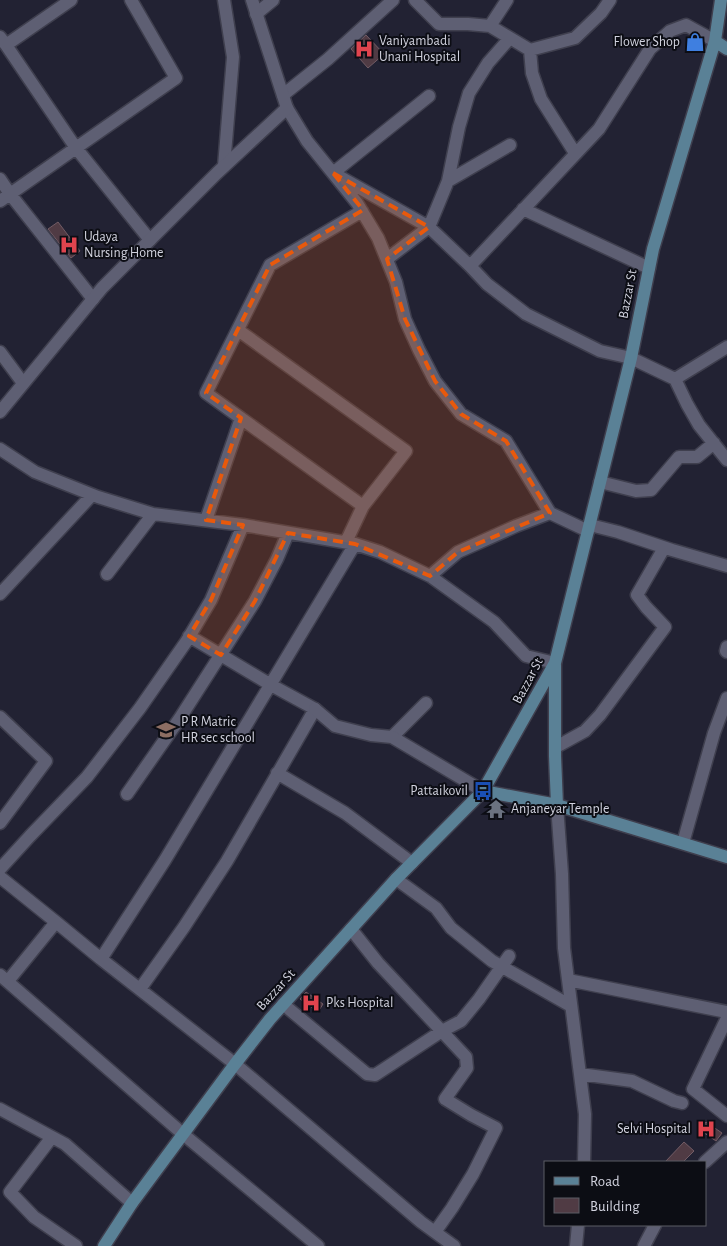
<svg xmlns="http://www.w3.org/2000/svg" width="727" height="1246" font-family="'Alegreya Sans',sans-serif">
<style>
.building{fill:#503b44;stroke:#725c65}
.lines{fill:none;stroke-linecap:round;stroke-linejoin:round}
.minor-casing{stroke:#3f3f4e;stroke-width:15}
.tertiary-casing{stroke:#3f3f4e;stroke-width:15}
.secondary-casing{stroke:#3f3f4e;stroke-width:15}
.minor{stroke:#5e5f73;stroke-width:12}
.tertiary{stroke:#5e5f73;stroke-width:12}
.secondary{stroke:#5a8196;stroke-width:12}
.marked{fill:#e8590c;fill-opacity:0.2;stroke:#e8590c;stroke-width:4;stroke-dasharray:10 6;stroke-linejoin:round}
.labels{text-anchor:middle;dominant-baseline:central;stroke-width:4;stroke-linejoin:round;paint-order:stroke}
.poi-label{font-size:14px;fill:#d1d2de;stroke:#0c0d14;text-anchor:start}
.street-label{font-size:14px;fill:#d1d2de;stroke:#0c0d14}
</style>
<rect width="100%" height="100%" fill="#223"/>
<path class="building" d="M366,35L384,54L368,68L351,49Z
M58,222L80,251L71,258L48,229Z
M306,992L323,1004L318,1012L300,999Z
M706,1122L722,1133L716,1141L700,1130Z
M684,1142L694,1151L683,1162H665Z"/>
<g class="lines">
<g class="minor-casing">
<path id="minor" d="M224,0L233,57L224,166
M415,0L439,24H468L490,26L530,50L575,38L601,13L610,0
M256,14L273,0
M490,26L507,0
M0,37L6,45L71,0
M6,45L76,148L150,240
M530,50L532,73L541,99L575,153
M283,95L328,59L393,0
M429,96L333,173L429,227L470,266L487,284L526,314L600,351L631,358L675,379L687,404L699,425L727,460
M287,108L307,141L357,203L378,238L396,282L405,319L419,350L435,381L461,414L506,441L550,513L588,531
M0,179L10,194L93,299
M448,181L510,145
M0,201L176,78L131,0
M523,209L649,268
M387,259L429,227L448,181L459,127L469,93L488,63L510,38
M470,266L599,129L650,49L670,31L686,25L715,41
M238,330L406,451L363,506
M0,352L23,383
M675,379L727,347
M0,449L35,472L98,497L153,514L243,525L355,544L380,552L430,576L494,622L526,656L555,663
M600,482L636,491L651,490L679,457H697L714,443
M206,520L241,418
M590,525L618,532L672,550L727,566
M346,542L363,506L206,393L270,265L362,211
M107,574L153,514
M430,576L458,552L516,526L550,513
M0,594L92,495
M727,647L726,651L727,652
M0,717L46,761L0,823
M392,737L426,703
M556,747L585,731L600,715L665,627L646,607L637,595L664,548
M277,773L345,813L412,863
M127,794L180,718L255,601L277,559L288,533
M557,805L562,874L564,948L585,1114L584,1162
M683,843L714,733L727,698
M0,869L30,836L87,777L140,708L186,642L211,600L243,525
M0,877L56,922L101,959L235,1064L421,1222L454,1246
M396,879L436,908L451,928L492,961L571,1006
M351,929L378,963L466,1057L467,1068L445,1099L471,1115L496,1128L473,1174L452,1208L435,1232
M101,959L165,860L355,544
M0,975L183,1134L318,1246
M568,980L727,1012
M8,981L56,922
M140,989L184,927L227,861L315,709L271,685L189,636
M283,1004L367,1074L375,1075L442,1031L461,1021L479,999L509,956
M727,1018L693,1089L727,1116
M580,1074L632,1081L674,1101L682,1103
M0,1109L65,1144L132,1203
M52,1137L10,1192L34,1217L76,1246
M705,1162L727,1142
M576,1246L578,1225
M644,1246L655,1225"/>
</g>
<g class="tertiary-casing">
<path id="tertiary" d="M0,412L102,288L217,173L287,108L252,0
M315,709L335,726L371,735L392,737L483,791"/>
</g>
<g class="secondary-casing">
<path id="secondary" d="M715,41L727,49
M555,665V756L557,805
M483,791L557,805L727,857
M104,1246L132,1203L235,1064L270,1019L396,879L483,791L555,663L631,358L653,249L715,41L721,0"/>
</g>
<use href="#minor" class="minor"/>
<use href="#tertiary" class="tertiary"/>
<use href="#secondary" class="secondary"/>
</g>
<path class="marked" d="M333,173L429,227L387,259L405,319L435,381L461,414L506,441L550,513L458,552L430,576L355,544L288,533L255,601L221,655L189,636L211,600L243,525L206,520L241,418L206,393L270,265L363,210Z"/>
<defs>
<g id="shop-bare" transform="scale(1.5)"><path d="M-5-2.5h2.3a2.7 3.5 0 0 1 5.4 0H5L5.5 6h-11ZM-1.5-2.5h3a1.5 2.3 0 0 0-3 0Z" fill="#3f7fe0" stroke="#0c0d14" stroke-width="2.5" paint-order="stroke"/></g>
<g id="hospital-bare" transform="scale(1.5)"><path d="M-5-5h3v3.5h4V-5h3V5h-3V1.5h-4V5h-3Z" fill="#e0444e" stroke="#0c0d14" stroke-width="2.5" paint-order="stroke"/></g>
<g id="school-bare" transform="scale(1.5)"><path d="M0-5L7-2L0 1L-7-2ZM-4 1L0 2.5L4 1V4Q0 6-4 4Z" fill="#8d6e63" stroke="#0c0d14" stroke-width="2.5" paint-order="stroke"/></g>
<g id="bus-bare" transform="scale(1.5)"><path d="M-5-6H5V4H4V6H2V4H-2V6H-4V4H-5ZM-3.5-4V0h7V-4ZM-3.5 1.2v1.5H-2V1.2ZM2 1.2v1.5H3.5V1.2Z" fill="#1a4fb4" stroke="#0c0d14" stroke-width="2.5" paint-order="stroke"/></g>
<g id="temple-bare" transform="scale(1.5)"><path d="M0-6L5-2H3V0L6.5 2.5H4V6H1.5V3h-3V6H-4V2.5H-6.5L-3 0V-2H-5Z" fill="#6b7280" stroke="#0c0d14" stroke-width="2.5" paint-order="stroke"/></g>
</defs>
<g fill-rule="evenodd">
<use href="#shop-bare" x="695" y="42"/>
<use href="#hospital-bare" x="364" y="49"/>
<use href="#hospital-bare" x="69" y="245"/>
<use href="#school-bare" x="166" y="730"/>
<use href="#bus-bare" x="483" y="791"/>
<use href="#temple-bare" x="496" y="809"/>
<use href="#hospital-bare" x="311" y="1003"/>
<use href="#hospital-bare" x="706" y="1129"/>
</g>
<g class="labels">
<g class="poi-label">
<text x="379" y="41">Vaniyambadi<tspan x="379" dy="16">Unani Hospital</tspan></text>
<text x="680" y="42" text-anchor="end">Flower Shop</text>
<text x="84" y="237">Udaya<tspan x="84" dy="16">Nursing Home</tspan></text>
<text x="181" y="722">P R Matric<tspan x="181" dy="16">HR sec school</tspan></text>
<text x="468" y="791" text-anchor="end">Pattaikovil</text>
<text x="511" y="809">Anjaneyar Temple</text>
<text x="326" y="1003">Pks Hospital</text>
<text x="691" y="1129" text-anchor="end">Selvi Hospital</text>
</g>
<g class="street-label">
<text transform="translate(628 294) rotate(-79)">Bazzar St</text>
<text transform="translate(528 681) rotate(-62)">Bazzar St</text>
<text transform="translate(276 990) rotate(-48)">Bazzar St</text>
</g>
</g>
<rect x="544" y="1161" width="162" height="65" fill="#0c0d14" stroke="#5b5c65"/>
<rect x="554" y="1177" width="25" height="8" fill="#5a8196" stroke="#5b5c65"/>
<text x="590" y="1186" font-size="15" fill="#d1d2de">Road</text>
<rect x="554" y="1198" width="25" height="15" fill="#503b44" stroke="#5b5c65"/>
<text x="590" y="1211" font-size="15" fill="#d1d2de">Building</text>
</svg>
